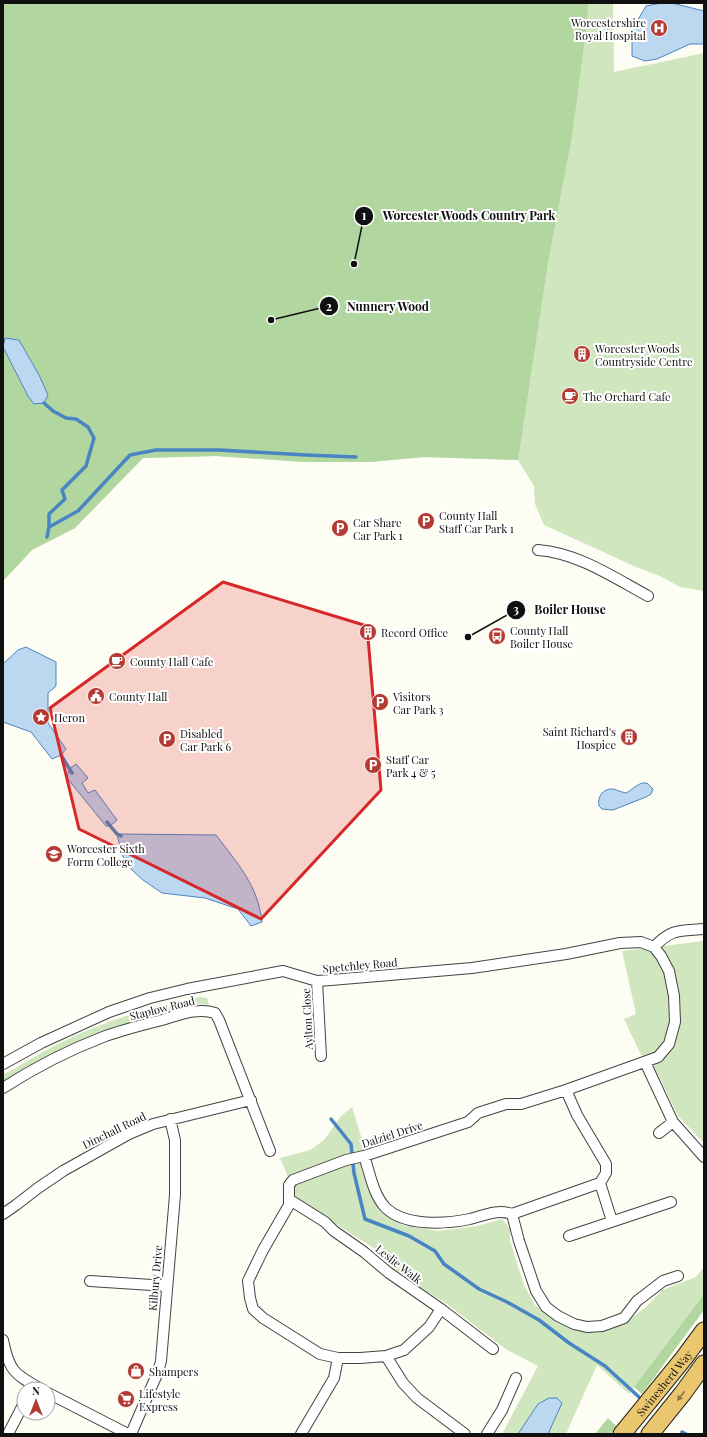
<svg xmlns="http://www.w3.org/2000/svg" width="707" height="1437" font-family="'Playfair Display',serif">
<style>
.green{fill:#cfe6bf}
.forest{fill:#b2d6a0}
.water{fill:#bcd8f1;stroke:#4985c2}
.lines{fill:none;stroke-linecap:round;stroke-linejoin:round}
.stream{stroke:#4985c2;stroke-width:3.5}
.minor-casing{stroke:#434343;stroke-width:12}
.trunk-casing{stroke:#212121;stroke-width:19}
.minor{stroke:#fff;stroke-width:10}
.trunk{stroke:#eac66e;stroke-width:17}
.oneway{fill:#887444}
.marked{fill:#d62828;fill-opacity:0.2;stroke:#d62828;stroke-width:3;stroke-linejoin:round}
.labels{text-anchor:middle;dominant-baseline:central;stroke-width:4;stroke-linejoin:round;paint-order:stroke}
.poi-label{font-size:11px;fill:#101010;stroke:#fff;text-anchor:start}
.street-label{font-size:11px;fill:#101010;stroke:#fff}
.leader{fill:none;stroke:#101010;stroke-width:1.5}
.callout-dot{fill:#101010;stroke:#fff;stroke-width:1.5}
.mark-label{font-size:12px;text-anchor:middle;font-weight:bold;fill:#fff}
.callout-label{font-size:12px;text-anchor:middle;font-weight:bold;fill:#101010;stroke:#fff;stroke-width:4;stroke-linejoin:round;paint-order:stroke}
</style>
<rect width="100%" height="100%" fill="#fefdf3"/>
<path class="green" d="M3,3H613L614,72L704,53V591L680,587L662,577L636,567L544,525L535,504L534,486L518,460L424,457L370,462H304L216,456L143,458L75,528L32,550L3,581Z
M704,941V1143L678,1116L659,1076L640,1053L624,1019L636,1014L622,951Z
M200,997L207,998L209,1005L199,1004L188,1008L3,1082V1075C23,1064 43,1051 64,1041C107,1020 153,1006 200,997Z
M352,1107L364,1146L361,1169L369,1190L381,1212L402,1225L438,1231L477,1226L502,1219L510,1229V1241L524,1285L535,1305L550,1317L570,1328L596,1332L625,1323L646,1307L662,1290L696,1277L704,1267V1294L629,1394L597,1365L566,1434H502L538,1366L507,1350L447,1304L396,1272L375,1249L297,1199L280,1158L310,1150L324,1140L341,1116Z"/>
<path class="forest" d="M3,3H588L587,23L572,136L548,262L518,460L424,457L370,462H304L216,456L143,458L75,528L32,550L3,581Z
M704,1294V1310L642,1394L634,1387Z
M608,1418L617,1427L610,1434H595Z"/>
<path class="water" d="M661,3H672L704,11V44H690L657,59L645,61L632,56V30L646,6Z
M5,338L19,340L39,375L48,395L44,403L34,404L28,396L3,347Z
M26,647L56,662V686L48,693V723L66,749L61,755L52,759L31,732L3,722V664L18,650Z
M76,764L88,778L82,783L88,793L95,790L117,820L110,826H106L67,778L69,769Z
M643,783H647L653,789L651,794L646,797L613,810L602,809L599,806C597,797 603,788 613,789C617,790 621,792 626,793C632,790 637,784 643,783Z
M117,834L216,835C237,863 258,885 262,922L251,926L238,909L205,898L162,893L143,880L132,870L122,855Z
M549,1398H557L562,1403L548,1434H518L538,1404Z"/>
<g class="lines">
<path class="stream" d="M44,403L53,411L66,418L76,419L88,427L94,438L86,466L62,490L65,499L49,514V527L47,537
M49,527L78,511L130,455L156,450H219L306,455L356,457
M61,755L72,773
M107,822L117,834L121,836
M331,1119L351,1144L354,1173L365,1219L409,1236L435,1251L444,1264L479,1289L507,1302L539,1320L569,1343L605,1366L639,1397
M682,1432L686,1434"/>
<g class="minor-casing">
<path id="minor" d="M538,550C578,553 613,577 648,596
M317,981L321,1056
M645,1062L673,1122L704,1157
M3,1064L41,1043L109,1012L150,998L187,989L283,971L317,981L331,980L472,968L566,954L620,943L641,942L654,947C672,928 680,931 704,929
M3,1088C34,1068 69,1050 103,1037C122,1030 142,1025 162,1020C179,1015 198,1007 215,1013L219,1020L270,1151
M566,1090L577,1115L606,1164V1173L600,1183L612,1221
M659,1133L673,1122
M364,1156C370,1173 373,1194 385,1207C404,1227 446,1224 470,1219C485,1215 497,1209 512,1214
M290,1200L325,1222L334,1231L364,1252L389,1273L441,1309L493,1349
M3,1214L16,1205L38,1188L63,1171L129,1134L153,1124L251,1100
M512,1214L519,1241L536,1291L546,1307L558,1316L574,1324L587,1327L602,1326L624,1318L637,1301L663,1281L678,1276
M512,1214L600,1183
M569,1236L671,1202
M90,1281L167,1286
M441,1309L429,1327L404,1350L386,1356L360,1358H338L320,1354L263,1318L253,1309L250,1298L248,1281L263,1250L289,1205V1185L293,1180L346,1160L364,1156L468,1122L478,1113L506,1104H521L566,1090L658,1057L669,1044L675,1022L674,996L669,971L661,956L654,947
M3,1340C9,1371 14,1374 41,1389
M386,1356L403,1383L417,1398L465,1434
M48,1393L128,1434
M8,1434L24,1403
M131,1434L158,1372L161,1361L175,1195V1140L170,1119
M301,1434L334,1378L338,1358
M487,1434L502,1410L516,1378"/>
</g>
<g class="trunk-casing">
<g id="trunk">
<path id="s1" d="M622,1434L684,1358L704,1331"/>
<path d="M650,1434L683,1393L704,1364"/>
</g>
</g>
<use href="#minor" class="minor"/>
<use href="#trunk" class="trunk"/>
</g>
<defs><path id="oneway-solid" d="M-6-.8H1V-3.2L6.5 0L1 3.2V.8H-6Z"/></defs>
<use class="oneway" href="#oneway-solid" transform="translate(681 1396) rotate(128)"/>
<path class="marked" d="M223,582L367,626L381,790L261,919L79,829L50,708Z"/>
<defs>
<g id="hospital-disc" transform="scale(0.9)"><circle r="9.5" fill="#b43b33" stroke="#fff"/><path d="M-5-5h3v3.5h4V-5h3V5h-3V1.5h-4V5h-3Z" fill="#fff"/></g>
<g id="building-disc" transform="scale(0.9)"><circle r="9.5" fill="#b43b33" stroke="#fff"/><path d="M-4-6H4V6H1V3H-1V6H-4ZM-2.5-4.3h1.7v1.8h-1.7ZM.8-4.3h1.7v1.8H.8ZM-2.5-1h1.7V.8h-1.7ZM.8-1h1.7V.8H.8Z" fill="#fff"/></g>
<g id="cafe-disc" transform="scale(0.9)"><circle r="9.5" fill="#b43b33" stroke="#fff"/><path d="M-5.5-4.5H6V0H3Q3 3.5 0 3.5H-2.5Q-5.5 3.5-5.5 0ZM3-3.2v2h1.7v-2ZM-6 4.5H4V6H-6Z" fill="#fff"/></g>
<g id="parking-disc" transform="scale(0.9)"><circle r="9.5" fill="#b43b33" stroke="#fff"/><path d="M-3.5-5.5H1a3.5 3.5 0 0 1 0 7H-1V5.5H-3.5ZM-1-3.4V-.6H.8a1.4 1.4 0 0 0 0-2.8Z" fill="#fff"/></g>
<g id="bus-disc" transform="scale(0.9)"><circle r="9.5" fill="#b43b33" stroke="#fff"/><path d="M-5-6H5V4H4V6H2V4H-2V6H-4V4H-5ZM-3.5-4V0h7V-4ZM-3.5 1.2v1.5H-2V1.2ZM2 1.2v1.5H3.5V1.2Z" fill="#fff"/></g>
<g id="civic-disc" transform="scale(0.9)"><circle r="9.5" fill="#b43b33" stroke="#fff"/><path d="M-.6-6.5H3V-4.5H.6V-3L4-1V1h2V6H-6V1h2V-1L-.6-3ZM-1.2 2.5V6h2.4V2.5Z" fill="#fff"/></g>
<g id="sight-disc" transform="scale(0.9)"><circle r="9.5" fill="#b43b33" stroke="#fff"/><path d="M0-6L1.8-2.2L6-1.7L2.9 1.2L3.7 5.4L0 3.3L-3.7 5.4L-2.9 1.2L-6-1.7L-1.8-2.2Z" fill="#fff"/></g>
<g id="university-disc" transform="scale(0.9)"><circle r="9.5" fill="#b43b33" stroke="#fff"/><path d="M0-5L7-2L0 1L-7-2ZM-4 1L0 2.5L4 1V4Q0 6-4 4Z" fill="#fff"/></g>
<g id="shop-disc" transform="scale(0.9)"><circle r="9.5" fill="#b43b33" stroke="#fff"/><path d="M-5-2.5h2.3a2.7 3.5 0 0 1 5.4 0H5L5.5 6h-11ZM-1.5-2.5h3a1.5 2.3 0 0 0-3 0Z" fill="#fff"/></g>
<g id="supermarket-disc" transform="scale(0.9)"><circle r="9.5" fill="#b43b33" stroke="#fff"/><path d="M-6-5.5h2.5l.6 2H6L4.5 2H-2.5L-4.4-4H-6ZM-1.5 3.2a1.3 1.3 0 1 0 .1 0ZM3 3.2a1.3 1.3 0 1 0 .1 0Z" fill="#fff"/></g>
</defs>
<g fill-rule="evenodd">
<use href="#hospital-disc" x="659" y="28"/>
<use href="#building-disc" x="582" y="354"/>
<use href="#cafe-disc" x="570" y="396"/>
<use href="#parking-disc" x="426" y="521"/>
<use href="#parking-disc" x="340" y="528"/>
<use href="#building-disc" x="368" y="632"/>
<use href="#bus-disc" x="497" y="636"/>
<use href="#cafe-disc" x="117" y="661"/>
<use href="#civic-disc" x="96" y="696"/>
<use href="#parking-disc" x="380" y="702"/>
<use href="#sight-disc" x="41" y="717"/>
<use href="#building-disc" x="629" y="737"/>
<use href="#parking-disc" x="167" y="739"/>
<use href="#parking-disc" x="373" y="765"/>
<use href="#university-disc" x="54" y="854"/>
<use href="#shop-disc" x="136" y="1371"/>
<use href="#supermarket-disc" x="126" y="1399"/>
</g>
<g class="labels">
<g class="poi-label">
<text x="646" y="22" text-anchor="end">Worcestershire<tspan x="646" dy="13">Royal Hospital</tspan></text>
<text x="595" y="348">Worcester Woods<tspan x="595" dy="13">Countryside Centre</tspan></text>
<text x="583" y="396">The Orchard Cafe</text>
<text x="439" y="515">County Hall<tspan x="439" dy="13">Staff Car Park 1</tspan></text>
<text x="353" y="522">Car Share<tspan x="353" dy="13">Car Park 1</tspan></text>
<text x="510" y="630">County Hall<tspan x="510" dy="13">Boiler House</tspan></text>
<text x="381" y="632">Record Office</text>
<text x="130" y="661">County Hall Cafe</text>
<text x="109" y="696">County Hall</text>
<text x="393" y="696">Visitors<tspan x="393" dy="13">Car Park 3</tspan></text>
<text x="54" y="717">Heron</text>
<text x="616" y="731" text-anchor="end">Saint Richard's<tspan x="616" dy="13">Hospice</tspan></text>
<text x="180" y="733">Disabled<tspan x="180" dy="13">Car Park 6</tspan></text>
<text x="386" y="759">Staff Car<tspan x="386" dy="13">Park 4 &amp; 5</tspan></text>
<text x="67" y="848">Worcester Sixth<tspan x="67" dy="13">Form College</tspan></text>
<text x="149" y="1371">Shampers</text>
<text x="139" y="1393">Lifestyle<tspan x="139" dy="13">Express</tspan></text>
</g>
<g class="street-label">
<text transform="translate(360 965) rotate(-5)">Spetchley Road</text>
<text transform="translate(162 1008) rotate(-14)">Staplow Road</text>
<text transform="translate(307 1019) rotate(-93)">Aylton Close</text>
<text transform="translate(114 1130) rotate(-26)">Dinchall Road</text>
<text transform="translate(392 1134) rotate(-18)">Dalziel Drive</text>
<text transform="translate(399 1264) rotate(38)">Leslie Walk</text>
<text transform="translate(155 1278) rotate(-85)">Kilbury Drive</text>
<text stroke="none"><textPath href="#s1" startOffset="66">Swinesherd Way</textPath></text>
</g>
</g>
<path class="leader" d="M354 264L364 216M271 320L329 306M468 637L516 610"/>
<g class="callout-dot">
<circle cx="354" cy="264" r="4"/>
<circle cx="271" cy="320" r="4"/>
<circle cx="468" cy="637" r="4"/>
<circle cx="364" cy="216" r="10"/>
<circle cx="329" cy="306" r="10"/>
<circle cx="516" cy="610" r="10"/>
</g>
<g class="mark-label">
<text x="364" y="220">1</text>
<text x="329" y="311">2</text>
<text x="516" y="614">3</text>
</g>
<g class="callout-label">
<text x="469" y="220">Worcester Woods Country Park</text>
<text x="388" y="311">Nunnery Wood</text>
<text x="570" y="614">Boiler House</text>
</g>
<rect width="707" height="1437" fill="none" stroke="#101010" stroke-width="8"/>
<g transform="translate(36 1401)"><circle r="19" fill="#ffffff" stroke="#9f9f9f"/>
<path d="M0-3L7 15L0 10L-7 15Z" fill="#b43b33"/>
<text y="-6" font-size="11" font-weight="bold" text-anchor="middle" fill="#101010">N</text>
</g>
</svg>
